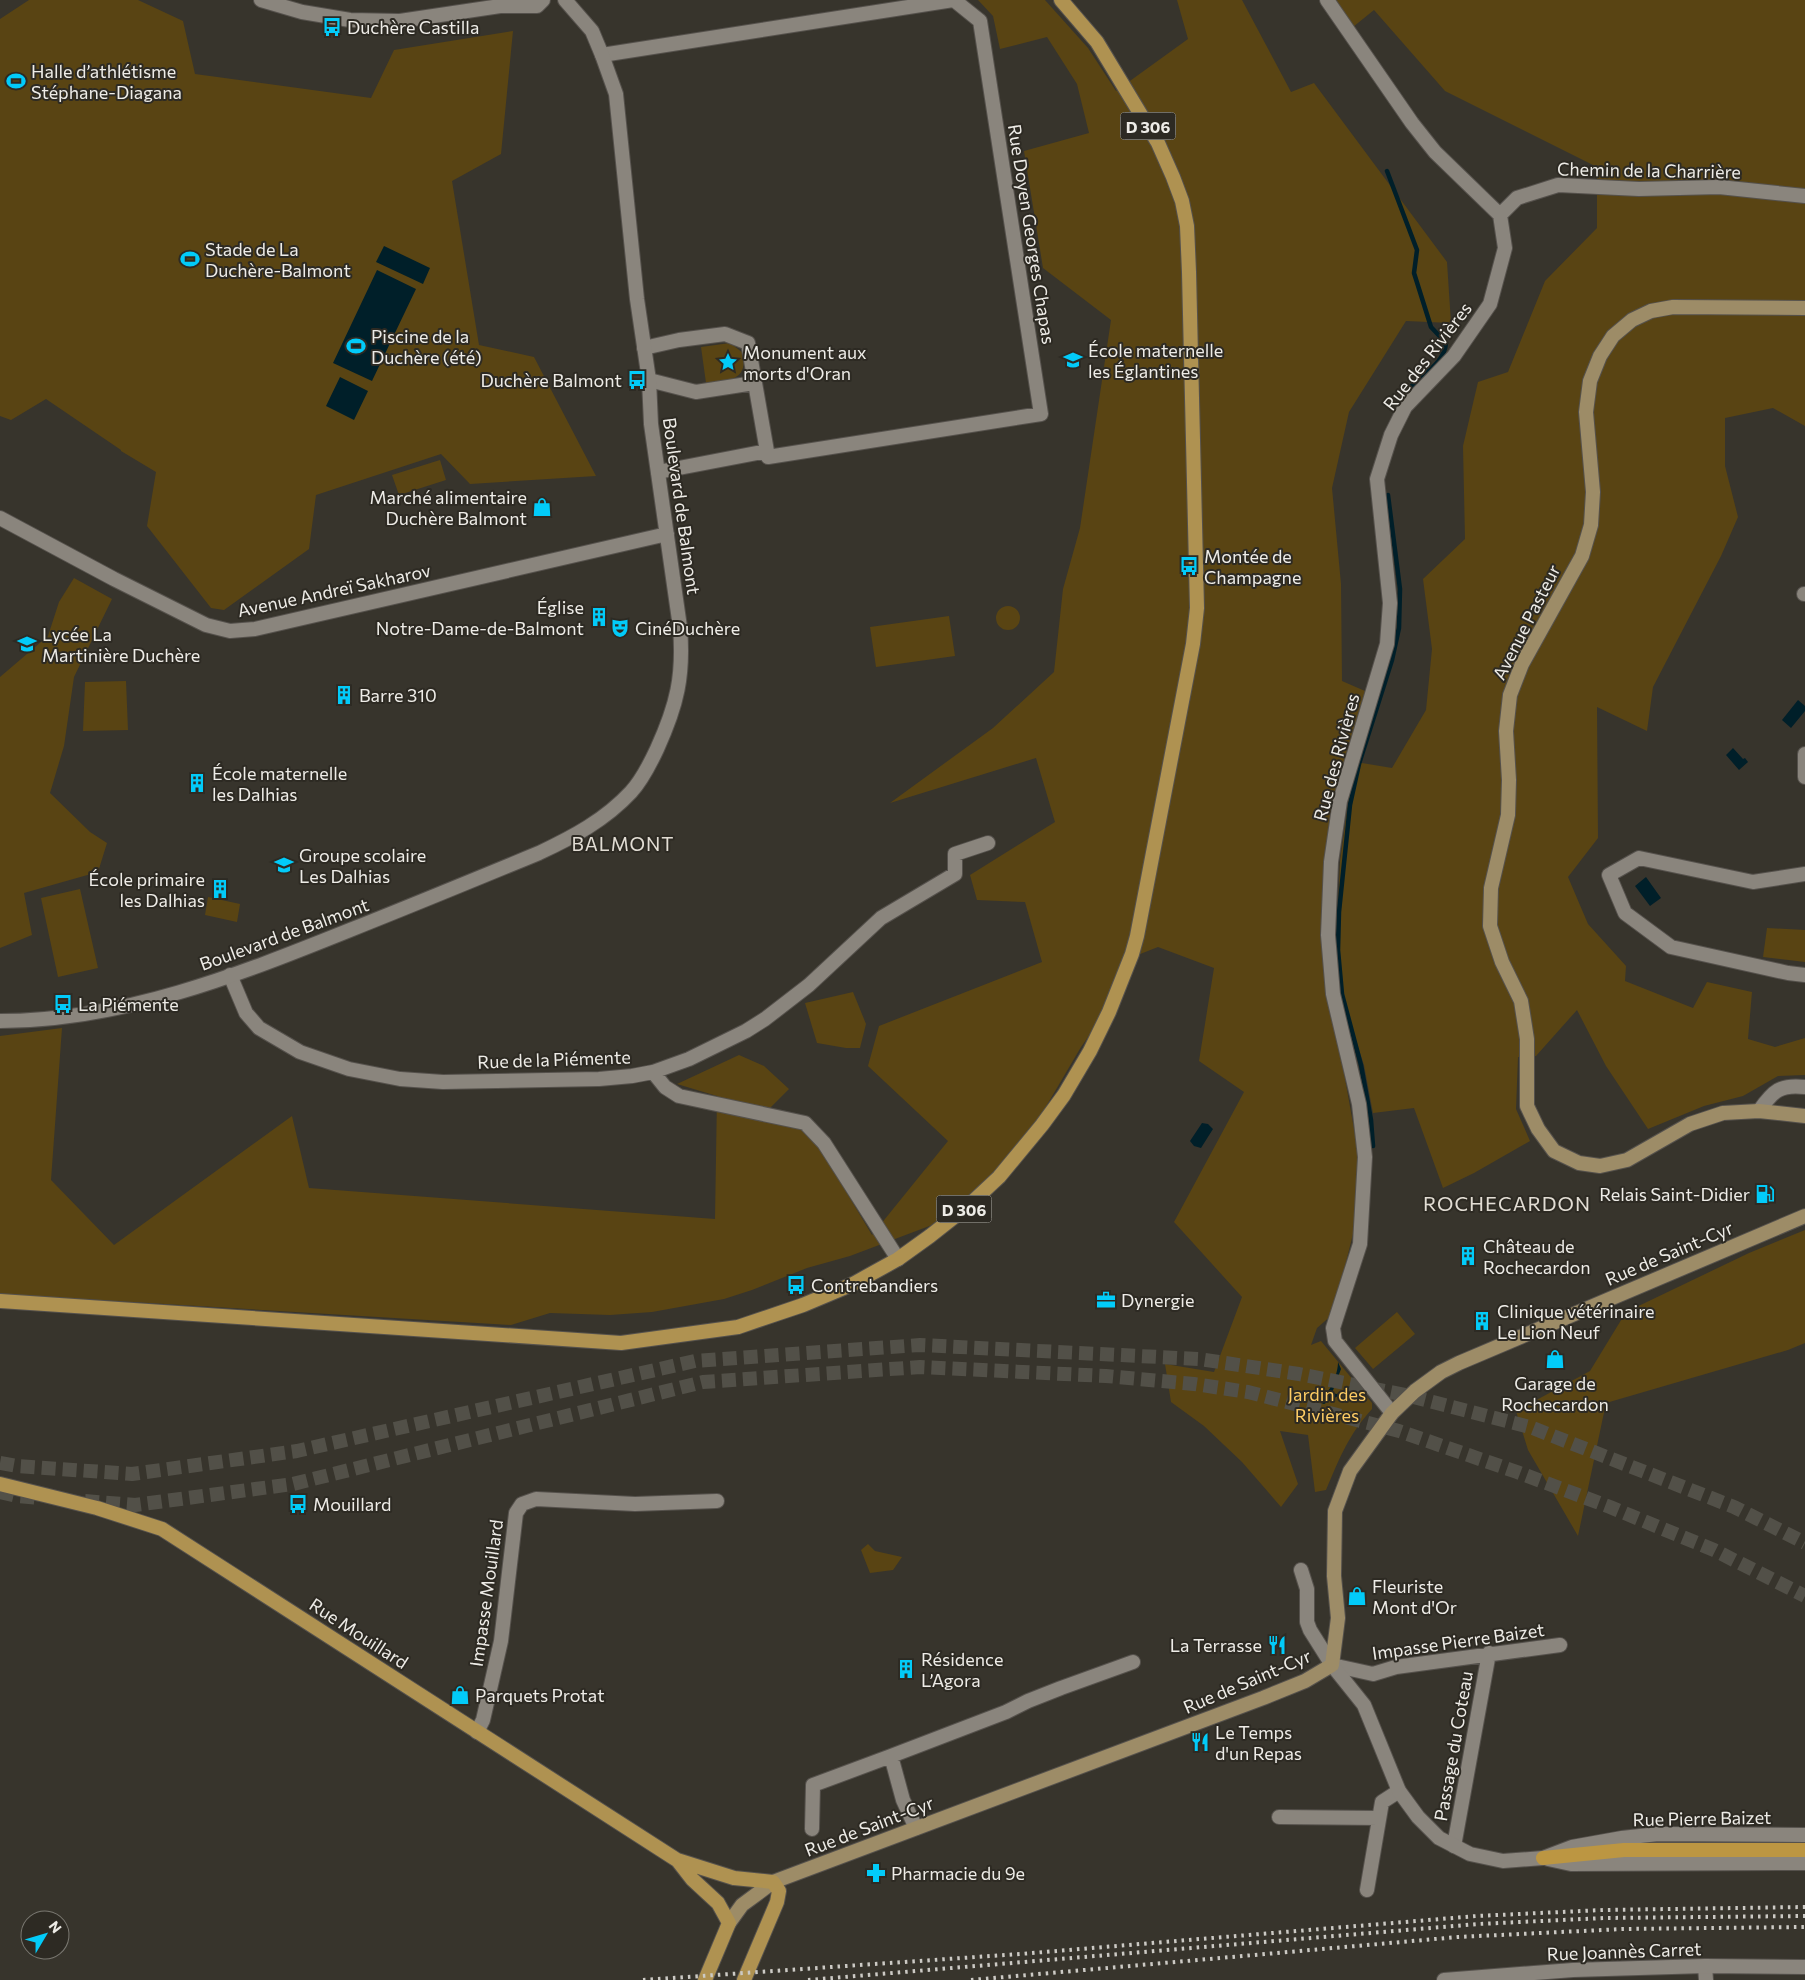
<svg xmlns="http://www.w3.org/2000/svg" width="1805" height="1980" font-family="Commissioner,sans-serif">
<style>
.green{fill:#594413}
.water{fill:#001f29}
.lines{fill:none;stroke-linecap:round;stroke-linejoin:round}
.stream{stroke:#001f29;stroke-width:4.5}
.trunk-tunnel{stroke:#525048;stroke-width:14;stroke-dasharray:14 7;stroke-linecap:butt}
.minor-casing{stroke:#55514c;stroke-width:16}
.tertiary-casing{stroke:#55514c;stroke-width:16}
.secondary-casing{stroke:#55514c;stroke-width:16}
.primary-casing{stroke:#55514c;stroke-width:16}
.trunk-casing{stroke:#55514c;stroke-width:16}
.minor{stroke:#8a857d;stroke-width:14}
.tertiary{stroke:#8a857d;stroke-width:14}
.secondary{stroke:#9d8c67;stroke-width:14}
.primary{stroke:#af9251;stroke-width:14}
.trunk{stroke:#bc9642;stroke-width:14}
.rail{stroke:#cccac5;stroke-width:4;stroke-dasharray:2.5 5;stroke-linecap:butt}
.labels{text-anchor:middle;dominant-baseline:central;stroke-width:4;stroke-linejoin:round;paint-order:stroke}
.shield{fill:#2d2a23;stroke:#b4b2ac;stroke-width:1}
.shield-label{font-size:16px;font-weight:bold;fill:#eeece7}
.poi-label{font-size:18px;fill:#eeece7;stroke:#2d2a23;text-anchor:start}
.street-label{font-size:18px;fill:#eeece7;stroke:#2d2a23}
.park-label{font-size:18px;fill:#fecc64;stroke:#2d2a23}
.neighbourhood-label{font-size:19px;letter-spacing:1px;fill:#e2ddd4;stroke:#2d2a23}
.quarter-label{font-size:20px;letter-spacing:1px;fill:#e2ddd4;stroke:#2d2a23}
</style>
<rect width="100%" height="100%" fill="#37342c"/>
<path class="green" d="M29,0H138L183,21L195,74L371,98L394,50L513,31L501,154L452,181L479,345L534,357L596,476L470,484L441,454L316,495L309,549L224,610L211,608L147,526L156,472L121,451V450L46,399L11,420L0,416V19Z
M978,0H1045L1088,48L1116,91L1188,39L1177,0H1242L1291,92L1314,83L1447,262L1451,323L1406,321L1349,412L1332,488L1341,584L1342,681L1365,691L1335,799L1323,933L1326,994L1344,1073L1359,1157L1356,1222L1333,1314L1317,1328L1311,1345L1321,1341L1372,1403V1409C1349,1434 1339,1459 1326,1490L1315,1492L1308,1435L1280,1431L1298,1484L1281,1507L1242,1462L1204,1426L1171,1402L1165,1364L1214,1372L1242,1297L1174,1222L1244,1092L1199,1061L1214,968L1158,947L1125,960L1105,1013L1081,1047L1034,1127L993,1175L932,1225L850,1256L807,1268L752,1290L724,1299L652,1312L610,1315L550,1313L511,1325L0,1294V1036L62,1028L51,1180L114,1245L292,1116L309,1188L715,1219L717,1096L677,1084L739,1055L764,1066L789,1089L768,1110L805,1123L872,1235L948,1141L868,1066L879,1026L1042,962L1025,902L977,900L970,875L1055,822L1036,758L890,803L993,728L1054,672L1063,589L1080,528L1111,320L1043,268L1024,151L1089,133L1077,84L1047,37L1000,49L993,16Z
M1335,0H1805V426L1773,408L1725,418V466L1738,517L1721,556L1653,687L1647,731L1597,707L1598,838L1568,877L1588,924L1626,966L1625,981L1693,1008L1707,982L1752,992L1748,1039L1775,1047L1805,1038V1075L1778,1076L1743,1096L1704,1106L1648,1129L1606,1066L1577,1010L1536,1056L1518,1057L1516,1109L1530,1141L1474,1173L1443,1188L1414,1108L1373,1113L1364,1065L1341,995L1337,934L1340,861L1348,804L1356,762L1392,768L1426,710L1432,649L1423,579L1465,539L1463,446L1478,382L1508,372L1545,281L1597,228V167L1445,91L1374,10L1353,27Z
M730,343L743,353C748,381 728,381 706,383L701,347Z
M440,460L446,480L399,495L392,475Z
M74,578L112,599L74,677L64,746L50,793L90,832L107,843L98,872L24,893L32,935L0,948V677L48,636L59,602Z
M996 618a12 12 0 1 1 24 0a12 12 0 1 1-24 0Z
M949,616L955,656L876,667L870,627Z
M126,681L128,730L83,731L85,682Z
M80,889L98,968L58,977L41,898Z
M208,897L240,904L237,922L205,915Z
M1767,928L1805,930V962L1763,957Z
M853,992L866,1024L860,1048H846L817,1043L805,1003Z
M1805,1230V1343L1788,1350L1606,1403L1578,1536L1528,1450L1516,1411L1590,1371L1626,1312L1749,1253Z
M1397,1312L1415,1334L1373,1369L1355,1348Z
M868,1544L875,1551L902,1557L893,1570L870,1573L861,1550Z"/>
<path class="water" d="M384,246L430,268L423,284L376,262Z
M377,270L416,289L372,381L333,363Z
M340,377L368,391L354,420L326,406Z
M1798,700L1805,706V711L1791,728L1782,720Z
M1733,748L1743,759L1745,758L1748,762L1739,770L1726,755Z
M1646,877L1661,898L1650,906L1635,886Z
M1202,1123L1208,1124L1213,1129L1201,1148L1194,1146L1190,1141Z
M1338,1362L1341,1369L1332,1393L1337,1394L1355,1383L1357,1385L1324,1404L1321,1403L1320,1399C1331,1392 1338,1374 1338,1362Z"/>
<g class="lines">
<path class="stream" d="M1387,171L1417,250L1414,273L1431,327L1446,343C1444,369 1409,379 1401,402
M1373,1146L1371,1120L1361,1065L1342,994L1338,950L1339,912L1350,805L1359,764L1392,660L1399,628L1400,589L1388,495"/>
<path class="trunk-tunnel" d="M0,1463L17,1466L132,1474L297,1451L695,1361L920,1345L1199,1359L1299,1374L1410,1396L1530,1427L1734,1507L1805,1543
M0,1492L17,1496L39,1498
M85,1501L135,1505L293,1484L703,1382L920,1367L1106,1376L1194,1384L1248,1392L1399,1431L1517,1472L1610,1507L1714,1550L1805,1596"/>
<g class="minor-casing">
<path id="minor" d="M1327,0L1412,123L1435,152L1500,215
M602,55L953,0
M1500,215L1517,198L1558,185L1639,189L1719,187L1805,196
M644,348L679,340L725,334L748,343L768,457L1041,414L980,21L954,0
M649,380L696,392L754,383
M658,472L767,451
M1804,594H1805
M1805,754V777
M1805,874L1753,882L1639,858L1609,875L1625,913L1671,947L1788,973L1805,975
M230,975L246,1013L259,1028L300,1052L349,1069L400,1079L443,1082L599,1079L632,1076L653,1072L689,1059L746,1031L765,1019L809,985L881,918L955,874V854L988,843
M653,1072L665,1087L679,1096L805,1123L824,1143L898,1259
M1759,1111C1773,1091 1780,1084 1805,1087
M1392,1413L1335,1341L1333,1328L1360,1244L1365,1157L1359,1104L1333,994L1328,935L1331,862L1340,801L1387,644L1390,603L1377,479L1391,435L1405,407L1454,356L1490,304L1505,248L1500,215
M1301,1570L1307,1589V1622L1310,1630L1332,1665L1373,1674L1396,1667L1560,1645
M477,1732L483,1720L501,1641L516,1513L522,1504L536,1499L635,1504L717,1501
M1279,1817L1379,1818
M916,1828L903,1800L891,1756L1006,1712L1028,1701L1061,1688L1133,1662
M812,1829L813,1785L891,1756
M1454,1846L1489,1653
M1548,1859L1571,1864L1805,1863
M1367,1890L1382,1802L1399,1791
M1705,1966L1706,1980"/>
</g>
<g class="tertiary-casing">
<path id="tertiary" d="M261,0L302,12L350,20L400,21L500,6H537L543,0
M0,518L114,579L206,625L230,631L255,629L667,534
M0,1021C122,1021 238,975 350,930C413,905 476,879 539,853C573,837 605,820 631,792C642,780 650,764 657,749C677,705 684,676 680,627L651,424L649,380L637,299L616,94L602,55L592,31L565,0
M1332,1665L1364,1705L1399,1791L1418,1817L1439,1838L1470,1854L1503,1861L1543,1858L1572,1847L1622,1838L1658,1834L1805,1835
M1444,1980L1573,1970L1705,1966L1805,1967"/>
</g>
<g class="secondary-casing">
<path id="secondary" d="M1805,308L1673,307L1651,311L1632,320L1613,336L1600,356L1590,381L1586,412L1593,492L1591,525L1582,556L1522,664L1510,695L1506,731L1509,780L1508,815L1491,888L1490,926L1502,962L1521,1001L1527,1039V1106L1538,1129L1554,1151L1579,1163L1600,1166L1627,1160L1690,1124L1723,1113L1759,1111L1805,1116
M729,1923L742,1905L773,1882L1263,1698L1305,1681L1332,1665L1338,1618L1334,1576L1335,1511L1350,1471L1392,1413L1415,1391L1441,1372L1459,1363L1805,1216"/>
</g>
<g class="primary-casing">
<path id="primary" d="M0,1301L621,1343L738,1327L803,1305L853,1284L898,1259L930,1236L968,1206L999,1177L1042,1125L1064,1095L1090,1051L1109,1012L1132,954L1137,936L1193,644L1197,608L1189,272L1187,226L1182,201L1173,177L1158,143L1097,42L1061,0
M0,1484L97,1508L162,1529L677,1860L734,1878L773,1882L779,1891L777,1902L744,1980
M678,1861L692,1879L718,1903L729,1923L705,1980"/>
</g>
<g class="trunk-casing">
<path id="trunk" d="M1543,1858L1624,1850H1805"/>
</g>
<use href="#minor" class="minor"/>
<use href="#tertiary" class="tertiary"/>
<use href="#secondary" class="secondary"/>
<use href="#primary" class="primary"/>
<use href="#trunk" class="trunk"/>
<path class="rail" d="M643,1980L1020,1954L1477,1916L1603,1910L1805,1907
M808,1980L1478,1924L1604,1918L1805,1916
M971,1980L1458,1937L1623,1929L1805,1927"/>
</g>
<defs>
<g id="bus-bare" transform="scale(1.5)"><path d="M-5-6H5V4H4V6H2V4H-2V6H-4V4H-5ZM-3.5-4V0h7V-4ZM-3.5 1.2v1.5H-2V1.2ZM2 1.2v1.5H3.5V1.2Z" fill="#02cbf9" stroke="#2d2a23" stroke-width="2.5" paint-order="stroke"/></g>
<g id="stadium-bare" transform="scale(1.5)"><path d="M0-5a6.5 5 0 1 0 0 10a6.5 5 0 1 0 0-10ZM-3.5-1.8h7v3.6h-7Z" fill="#02cbf9" stroke="#2d2a23" stroke-width="2.5" paint-order="stroke"/></g>
<g id="school-bare" transform="scale(1.5)"><path d="M0-5L7-2L0 1L-7-2ZM-4 1L0 2.5L4 1V4Q0 6-4 4Z" fill="#02cbf9" stroke="#2d2a23" stroke-width="2.5" paint-order="stroke"/></g>
<g id="sight-bare" transform="scale(1.5)"><path d="M0-6L1.8-2.2L6-1.7L2.9 1.2L3.7 5.4L0 3.3L-3.7 5.4L-2.9 1.2L-6-1.7L-1.8-2.2Z" fill="#02cbf9" stroke="#2d2a23" stroke-width="2.5" paint-order="stroke"/></g>
<g id="shop-bare" transform="scale(1.5)"><path d="M-5-2.5h2.3a2.7 3.5 0 0 1 5.4 0H5L5.5 6h-11ZM-1.5-2.5h3a1.5 2.3 0 0 0-3 0Z" fill="#02cbf9" stroke="#2d2a23" stroke-width="2.5" paint-order="stroke"/></g>
<g id="building-bare" transform="scale(1.5)"><path d="M-4-6H4V6H1V3H-1V6H-4ZM-2.5-4.3h1.7v1.8h-1.7ZM.8-4.3h1.7v1.8H.8ZM-2.5-1h1.7V.8h-1.7ZM.8-1h1.7V.8H.8Z" fill="#02cbf9" stroke="#2d2a23" stroke-width="2.5" paint-order="stroke"/></g>
<g id="theatre-bare" transform="scale(1.5)"><path d="M-5-5.5Q0-4 5-5.5V0Q5 5 0 6Q-5 5-5 0ZM-3.3-2.5H-1v1.5H-3.3ZM1-2.5H3.3v1.5H1ZM-2.8 1Q0 5.5 2.8 1Z" fill="#02cbf9" stroke="#2d2a23" stroke-width="2.5" paint-order="stroke"/></g>
<g id="fuel-bare" transform="scale(1.5)"><path d="M-5.5-6h7V0h2V4h1.3V-2.5L3-4.5l.8-.8L6-3V5H2.5V1h-1V6h-7ZM-4.2-4.7v3.2H.2V-4.7Z" fill="#02cbf9" stroke="#2d2a23" stroke-width="2.5" paint-order="stroke"/></g>
<g id="office-bare" transform="scale(1.5)"><path d="M-6-3h4V-5.5h4V-3h4V5H-6ZM-1-4.5V-3h2v-1.5ZM-6 0V1H6V0Z" fill="#02cbf9" stroke="#2d2a23" stroke-width="2.5" paint-order="stroke"/></g>
<g id="restaurant-bare" transform="scale(1.5)"><path d="M-5-6h1v4h1v-4h1v4h1v-4h1v5L-1.5 .5V6h-2V.5L-5-1ZM5-6V6H3V1.5H1.5Q1.5-4 5-6Z" fill="#02cbf9" stroke="#2d2a23" stroke-width="2.5" paint-order="stroke"/></g>
<g id="pharmacy-bare" transform="scale(1.5)"><path d="M-2-6h4v4h4v4h-4v4h-4v-4h-4v-4h4Z" fill="#02cbf9" stroke="#2d2a23" stroke-width="2.5" paint-order="stroke"/></g>
</defs>
<g fill-rule="evenodd">
<use href="#bus-bare" x="332" y="27"/>
<use href="#stadium-bare" x="16" y="81"/>
<use href="#stadium-bare" x="190" y="259"/>
<use href="#stadium-bare" x="356" y="346"/>
<use href="#school-bare" x="1073" y="360"/>
<use href="#sight-bare" x="728" y="362"/>
<use href="#bus-bare" x="637" y="380"/>
<use href="#shop-bare" x="542" y="507"/>
<use href="#bus-bare" x="1189" y="566"/>
<use href="#building-bare" x="599" y="617"/>
<use href="#theatre-bare" x="620" y="628"/>
<use href="#school-bare" x="27" y="644"/>
<use href="#building-bare" x="344" y="695"/>
<use href="#building-bare" x="197" y="783"/>
<use href="#school-bare" x="284" y="865"/>
<use href="#building-bare" x="220" y="889"/>
<use href="#bus-bare" x="63" y="1004"/>
<use href="#fuel-bare" x="1765" y="1194"/>
<use href="#building-bare" x="1468" y="1256"/>
<use href="#bus-bare" x="796" y="1285"/>
<use href="#office-bare" x="1106" y="1300"/>
<use href="#building-bare" x="1482" y="1321"/>
<use href="#shop-bare" x="1555" y="1359"/>
<use href="#bus-bare" x="298" y="1504"/>
<use href="#shop-bare" x="1357" y="1596"/>
<use href="#restaurant-bare" x="1277" y="1645"/>
<use href="#building-bare" x="906" y="1669"/>
<use href="#shop-bare" x="460" y="1695"/>
<use href="#restaurant-bare" x="1200" y="1742"/>
<use href="#pharmacy-bare" x="876" y="1873"/>
</g>
<g class="labels">
<g class="shield">
<rect x="1120.5" y="112.5" width="55" height="27" rx="4"/>
<rect x="936.5" y="1195.5" width="55" height="27" rx="4"/>
</g>
<g class="shield-label">
<text x="1148" y="126">D 306</text>
<text x="964" y="1209">D 306</text>
</g>
<g class="poi-label">
<text x="347" y="27">Duchère Castilla</text>
<text x="31" y="71">Halle d’athlétisme<tspan x="31" dy="21">Stéphane-Diagana</tspan></text>
<text x="205" y="249">Stade de La<tspan x="205" dy="21">Duchère-Balmont</tspan></text>
<text x="371" y="336">Piscine de la<tspan x="371" dy="21">Duchère (été)</tspan></text>
<text x="1088" y="350">École maternelle<tspan x="1088" dy="21">les Églantines</tspan></text>
<text x="743" y="352">Monument aux<tspan x="743" dy="21">morts d'Oran</tspan></text>
<text x="622" y="380" text-anchor="end">Duchère Balmont</text>
<text x="527" y="497" text-anchor="end">Marché alimentaire<tspan x="527" dy="21">Duchère Balmont</tspan></text>
<text x="1204" y="556">Montée de<tspan x="1204" dy="21">Champagne</tspan></text>
<text x="584" y="607" text-anchor="end">Église<tspan x="584" dy="21">Notre-Dame-de-Balmont</tspan></text>
<text x="635" y="628">CinéDuchère</text>
<text x="42" y="634">Lycée La<tspan x="42" dy="21">Martinière Duchère</tspan></text>
<text x="359" y="695">Barre 310</text>
<text x="212" y="773">École maternelle<tspan x="212" dy="21">les Dalhias</tspan></text>
<text x="299" y="855">Groupe scolaire<tspan x="299" dy="21">Les Dalhias</tspan></text>
<text x="205" y="879" text-anchor="end">École primaire<tspan x="205" dy="21">les Dalhias</tspan></text>
<text x="78" y="1004">La Piémente</text>
<text x="1750" y="1194" text-anchor="end">Relais Saint-Didier</text>
<text x="1483" y="1246">Château de<tspan x="1483" dy="21">Rochecardon</tspan></text>
<text x="811" y="1285">Contrebandiers</text>
<text x="1121" y="1300">Dynergie</text>
<text x="1497" y="1311">Clinique vétérinaire<tspan x="1497" dy="21">Le Lion Neuf</tspan></text>
<text x="1555" y="1383" text-anchor="middle">Garage de<tspan x="1555" dy="21">Rochecardon</tspan></text>
<text x="313" y="1504">Mouillard</text>
<text x="1372" y="1586">Fleuriste<tspan x="1372" dy="21">Mont d'Or</tspan></text>
<text x="1262" y="1645" text-anchor="end">La Terrasse</text>
<text x="921" y="1659">Résidence<tspan x="921" dy="21">L’Agora</tspan></text>
<text x="475" y="1695">Parquets Protat</text>
<text x="1215" y="1732">Le Temps<tspan x="1215" dy="21">d'un Repas</tspan></text>
<text x="891" y="1873">Pharmacie du 9e</text>
</g>
<g class="street-label">
<text transform="translate(1649 170) rotate(1)">Chemin de la Charrière</text>
<text transform="translate(1032 234) rotate(81)">Rue Doyen Georges Chapas</text>
<text transform="translate(1427 356) rotate(-52)">Rue des Rivières</text>
<text transform="translate(682 506) rotate(82)">Boulevard de Balmont</text>
<text transform="translate(334 590) rotate(-12)">Avenue Andreï Sakharov</text>
<text transform="translate(1526 622) rotate(-63)">Avenue Pasteur</text>
<text transform="translate(1336 757) rotate(-75)">Rue des Rivières</text>
<text transform="translate(284 934) rotate(-20)">Boulevard de Balmont</text>
<text transform="translate(554 1059) rotate(-2)">Rue de la Piémente</text>
<text transform="translate(1669 1253) rotate(-23)">Rue de Saint-Cyr</text>
<text transform="translate(486 1593) rotate(-82)">Impasse Mouillard</text>
<text transform="translate(359 1633) rotate(33)">Rue Mouillard</text>
<text transform="translate(1458 1641) rotate(-8)">Impasse Pierre Baizet</text>
<text transform="translate(1247 1681) rotate(-23)">Rue de Saint-Cyr</text>
<text transform="translate(1453 1746) rotate(-80)">Passage du Coteau</text>
<text transform="translate(1702 1818) rotate(-1)">Rue Pierre Baizet</text>
<text transform="translate(869 1826) rotate(-21)">Rue de Saint-Cyr</text>
<text transform="translate(1624 1951) rotate(-2)">Rue Joannès Carret</text>
</g>
<g class="park-label">
<text x="1327" y="1394">Jardin des<tspan x="1327" dy="21">Rivières</tspan></text>
</g>
<g class="neighbourhood-label">
<text x="623" y="843">BALMONT</text>
</g>
<g class="quarter-label">
<text x="1507" y="1203">ROCHECARDON</text>
</g>
</g>
<g transform="translate(45 1935) rotate(52)"><circle r="24" fill="#2d2a23" stroke="#7a7871"/>
<path d="M0-4L9 19L0 12L-9 19Z" fill="#02cbf9"/>
<text y="-8" font-size="14" font-weight="bold" text-anchor="middle" fill="#eeece7">N</text>
</g>
</svg>
